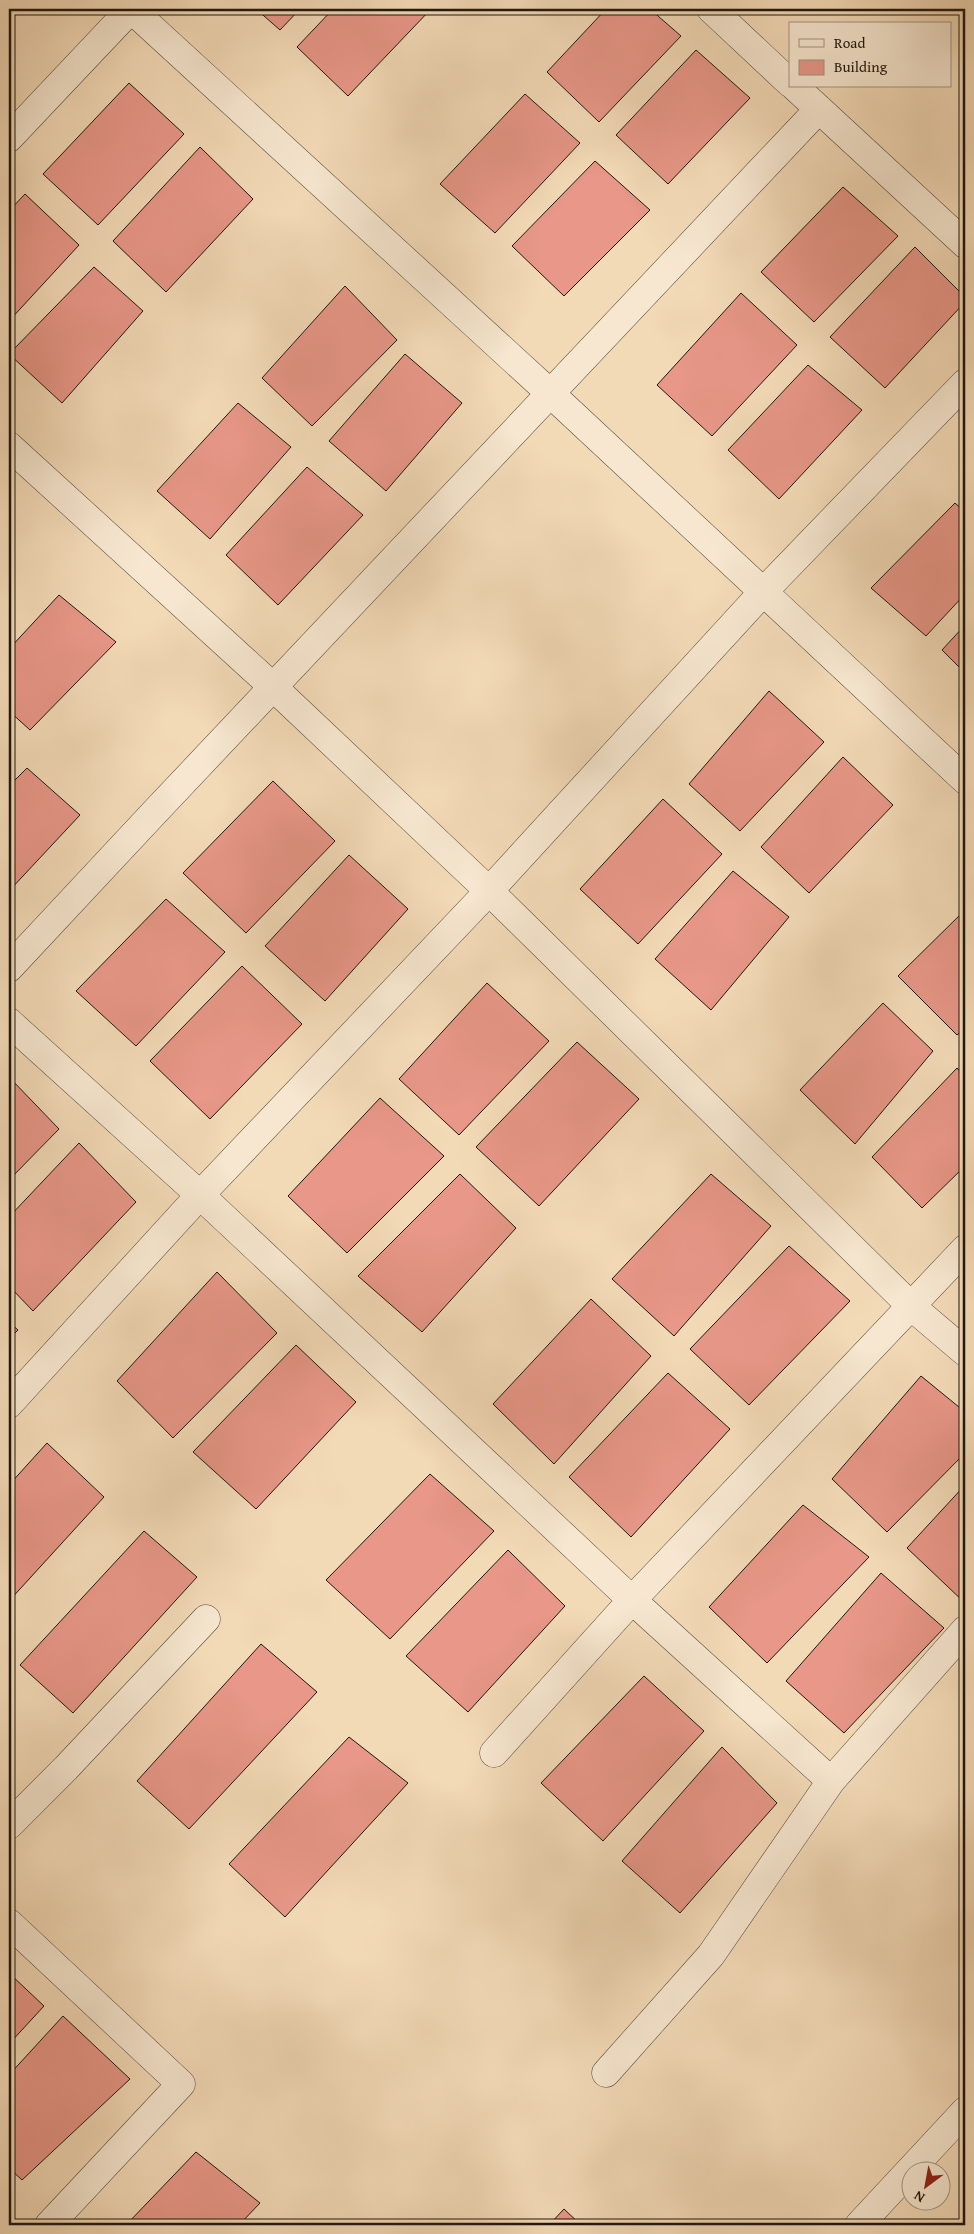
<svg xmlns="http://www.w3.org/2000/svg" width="974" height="2234" font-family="'Gentium Book Plus',serif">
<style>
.building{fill:#e89788;stroke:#1f170e}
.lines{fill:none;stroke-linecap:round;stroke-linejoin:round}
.street-casing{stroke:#544838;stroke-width:29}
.street{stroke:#f7e7d0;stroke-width:28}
</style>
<rect width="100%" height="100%" fill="#f3dab7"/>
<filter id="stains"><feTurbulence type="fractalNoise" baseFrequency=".004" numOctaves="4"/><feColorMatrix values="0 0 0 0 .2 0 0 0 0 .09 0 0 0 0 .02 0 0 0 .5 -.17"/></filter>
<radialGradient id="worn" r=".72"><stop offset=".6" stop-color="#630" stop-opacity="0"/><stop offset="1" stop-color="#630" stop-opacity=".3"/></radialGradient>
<path class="building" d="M256,9H300L280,30Z
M333,9H431L348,96L297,47Z
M606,9H650L681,36L599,122L547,72Z
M696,50L750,98L668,184L616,135Z
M129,83L184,134L98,225L43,174Z
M525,94L580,143L495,233L440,184Z
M200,147L253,199L166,292L113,241Z
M595,161L650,210L564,296L512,246Z
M843,187L898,236L814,322L761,272Z
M25,194L79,245L9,321V211Z
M915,247L965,297V302L885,388L830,337Z
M94,267L143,311L62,403L9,354Z
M345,286L397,340L312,426L262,378Z
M741,293L797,345L712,436L657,385Z
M405,354L462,403L386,491L329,441Z
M808,365L862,410L779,499L728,450Z
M238,403L291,447L210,539L157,491Z
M307,467L363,515L278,605L226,555Z
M955,503L965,512V594L926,636L871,588Z
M59,595L116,642L30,730L9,711V649Z
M965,625V673L942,650Z
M769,691L824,742L740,831L689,784Z
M843,757L893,805L809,893L761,847Z
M27,768L80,815L9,891V786Z
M273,781L335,841L246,933L183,873Z
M663,799L722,854L638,944L580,889Z
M349,855L408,909L325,1001L265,946Z
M733,871L789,917L711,1010L655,959Z
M166,899L225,952L136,1046L76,991Z
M965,910V1028L957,1035L898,976Z
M242,966L302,1024L210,1119L150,1061Z
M487,983L549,1041L459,1135L399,1079Z
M883,1003L933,1051L855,1144L800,1090Z
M577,1042L639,1099L539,1206L476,1147Z
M957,1068L965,1077V1166L922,1208L872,1157Z
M9,1077L59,1129L9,1180Z
M380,1098L444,1156L347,1253L288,1196Z
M79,1143L136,1202L33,1311L9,1286V1217Z
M460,1174L516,1228L422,1332L358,1276Z
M711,1174L771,1226L674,1336L612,1279Z
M789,1246L850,1301L749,1405L690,1349Z
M217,1272L277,1333L173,1438L117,1381Z
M591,1299L651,1356L554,1464L493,1404Z
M9,1322L18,1330L9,1339Z
M296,1345L356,1402L256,1509L193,1452Z
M668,1373L730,1429L631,1537L569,1477Z
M921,1376L965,1412V1453L887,1532L832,1479Z
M47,1443L104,1497L9,1601V1485Z
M430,1474L494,1531L390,1639L326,1580Z
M965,1485V1603L907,1548Z
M803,1505L869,1557L767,1663L709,1607Z
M144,1531L197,1577L73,1713L20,1665Z
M508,1550L565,1606L468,1712L406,1656Z
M881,1573L944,1628L844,1733L786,1681Z
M261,1644L317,1692L189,1829L137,1781Z
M644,1676L704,1731L603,1841L541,1783Z
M349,1737L408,1783L285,1917L229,1864Z
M722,1747L777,1803L680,1913L622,1861Z
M9,1973L44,2006L9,2044Z
M63,2016L130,2079L22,2180L9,2168V2075Z
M196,2152L260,2203L239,2225H126Z
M564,2209L581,2225H549Z"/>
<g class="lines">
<g class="street-casing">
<path id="street" d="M711,9L790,83
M794,86L965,244
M9,138L131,9L551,394L965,780
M9,446L272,686L489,891L912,1307L965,1352
M9,968C277,680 549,396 819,109
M9,1022L200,1195L632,1600L965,1249
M9,1404L200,1195L489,891L764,591L965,383
M494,1753L632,1600L831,1781
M9,1825L66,1768L206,1619
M9,1923L181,2084L49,2225
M606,2073L711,1955L831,1781L965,1630
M859,2225L965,2111"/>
</g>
<use href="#street" class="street"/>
</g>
<rect width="974" height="2234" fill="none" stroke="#f3dab7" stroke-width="30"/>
<rect x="10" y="10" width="954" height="2214" fill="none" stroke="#1f170e" stroke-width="2.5"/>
<rect x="15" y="15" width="944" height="2204" fill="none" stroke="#1f170e"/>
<rect x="789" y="22" width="162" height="65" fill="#f7e7d0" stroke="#a19482"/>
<rect x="799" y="39" width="25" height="8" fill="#f7e7d0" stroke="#a19482"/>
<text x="834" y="48" font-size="15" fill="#1f170e">Road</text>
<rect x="799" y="60" width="25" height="15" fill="#e89788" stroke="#a19482"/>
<text x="834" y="72" font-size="15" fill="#1f170e">Building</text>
<g transform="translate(926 2186) rotate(212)"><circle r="24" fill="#f7e7d0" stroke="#a19482"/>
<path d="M0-4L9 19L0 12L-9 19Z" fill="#8f2418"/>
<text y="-8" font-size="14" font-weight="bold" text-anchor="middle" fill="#1f170e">N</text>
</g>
<rect width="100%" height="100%" filter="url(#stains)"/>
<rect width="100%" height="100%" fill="url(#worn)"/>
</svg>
